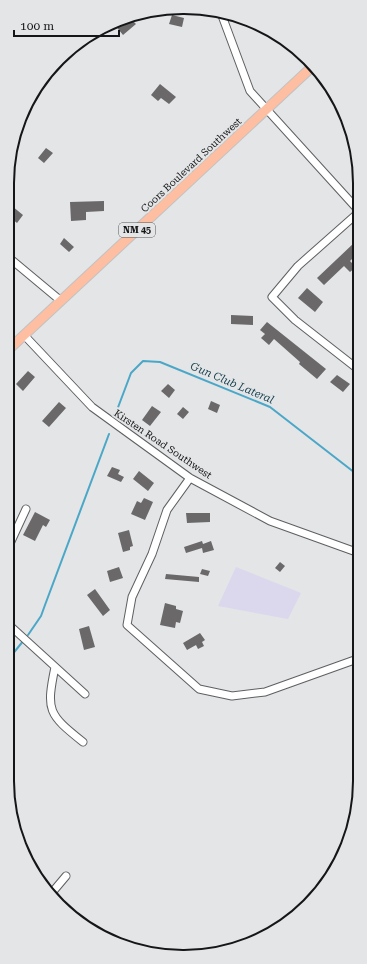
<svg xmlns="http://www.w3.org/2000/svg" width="367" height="964" font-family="'Roboto Serif',serif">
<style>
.industrial{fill:#dbd8ee}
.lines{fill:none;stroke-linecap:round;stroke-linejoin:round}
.stream{stroke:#4ba7c7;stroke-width:2}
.building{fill:#6b686a}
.minor-casing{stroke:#5d5f61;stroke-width:9}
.major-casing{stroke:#c2c2c3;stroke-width:11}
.minor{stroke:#fff;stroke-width:7}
.major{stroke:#fdbea1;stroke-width:9}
.labels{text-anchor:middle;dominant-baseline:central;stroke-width:4;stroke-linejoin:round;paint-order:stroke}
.shield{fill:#e3e5e7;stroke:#535455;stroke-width:1}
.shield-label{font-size:9px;font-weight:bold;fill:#151617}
.street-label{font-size:10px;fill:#151617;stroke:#e3e5e7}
.water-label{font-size:11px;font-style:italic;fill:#1e4755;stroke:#e3e5e7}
.rim{fill:none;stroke:#151617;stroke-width:2}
</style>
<rect width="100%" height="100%" fill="#e3e5e7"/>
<path class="industrial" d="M236,567L301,593L288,619L218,606Z"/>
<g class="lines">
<path class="stream" d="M114,418L131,373L143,361L160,362L270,407L359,476
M28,635L41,616L45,605L109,434
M7,661L24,640"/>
</g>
<path class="building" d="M172,15L184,18L182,27L169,24Z
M131,19L136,24L123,35L114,24Z
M160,84L176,97L169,104L161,98L158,101L151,95Z
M46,148L53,153L44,163L38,158Z
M104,201V211L86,212V220L71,221L70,202Z
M7,202L23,215L17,223L7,215Z
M64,238L74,247L69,252L60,244Z
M355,242L359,246V252L350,261L356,267L350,272L344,266L324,285L317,278Z
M307,288L323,302L315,312L298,298Z
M359,313V328L352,322Z
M231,315L253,316V325L231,324Z
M267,322L326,369L317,379L299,364L300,362L274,339L269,345L261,338L265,334L260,330Z
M28,371L35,377L23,391L16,384Z
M337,375L350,384L343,392L330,382Z
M168,384L175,390L169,398L161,391Z
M211,401L220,405L217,413L208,409Z
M59,402L66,408L49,427L42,421Z
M152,406L161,412L150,426L142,420Z
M183,407L189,412L183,419L177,414Z
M112,467L120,470L118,474L124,477L121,482L107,476Z
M139,471L154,483L148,491L133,479Z
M144,498L153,502L145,520L131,514L137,501L141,503Z
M35,512L50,520L46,527L43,525L35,541L23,535Z
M186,513H210V522L187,523Z
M129,530L133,546L130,547V550L123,552L118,533Z
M202,541L203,544L211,541L214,550L203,553L202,548L186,553L184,547Z
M280,562L285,566L280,572L275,568Z
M119,567L123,578L110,582L107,571Z
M202,569L210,571L208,576L200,574Z
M166,574L199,577V582L165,579Z
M95,589L110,610L103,616L87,595Z
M165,603L176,606V609L183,611L180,623L176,622L175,628L160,625Z
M89,626L95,647L84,650L79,629Z
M200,633L205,640L202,642L204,646L198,649L196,645L187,650L183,643Z"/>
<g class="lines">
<g class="minor-casing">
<path id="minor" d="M221,13L250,91L359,211
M359,212L298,266L272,297L295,320L359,370
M7,256L61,301
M24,335L92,407L190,478L270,521L359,553
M190,478L167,510L152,554L132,597L127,625L199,689L232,696L265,692L360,658
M7,550L26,509
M7,623L85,694
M55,667C46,711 48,714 83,742
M50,895L66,876"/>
</g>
<g class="major-casing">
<path id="major" d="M7,351L314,65"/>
</g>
<use href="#minor" class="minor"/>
<use href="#major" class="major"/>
</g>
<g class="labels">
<rect class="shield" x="119" y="223" width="36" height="14" rx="3"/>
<g class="shield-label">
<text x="137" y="230">NM 45</text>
</g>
<g class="street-label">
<text transform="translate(191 165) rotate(-43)">Coors Boulevard Southwest</text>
<text transform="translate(163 444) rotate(34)">Kirsten Road Southwest</text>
</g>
<g class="water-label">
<text transform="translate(232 383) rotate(23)">Gun Club Lateral</text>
</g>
</g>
<path d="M0 0H367V964H0ZM183 14H184A169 169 0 0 1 353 183V781A169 169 0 0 1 184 950H183A169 169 0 0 1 14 781V183A169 169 0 0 1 183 14Z" fill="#e3e5e7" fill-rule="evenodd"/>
<path class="rim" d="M183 14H184A169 169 0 0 1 353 183V781A169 169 0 0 1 184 950H183A169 169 0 0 1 14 781V183A169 169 0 0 1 183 14Z"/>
<path d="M14 30v6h105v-6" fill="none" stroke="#151617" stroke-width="2"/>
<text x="20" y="30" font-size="12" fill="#151617" stroke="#e3e5e7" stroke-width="3" paint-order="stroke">100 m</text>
</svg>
